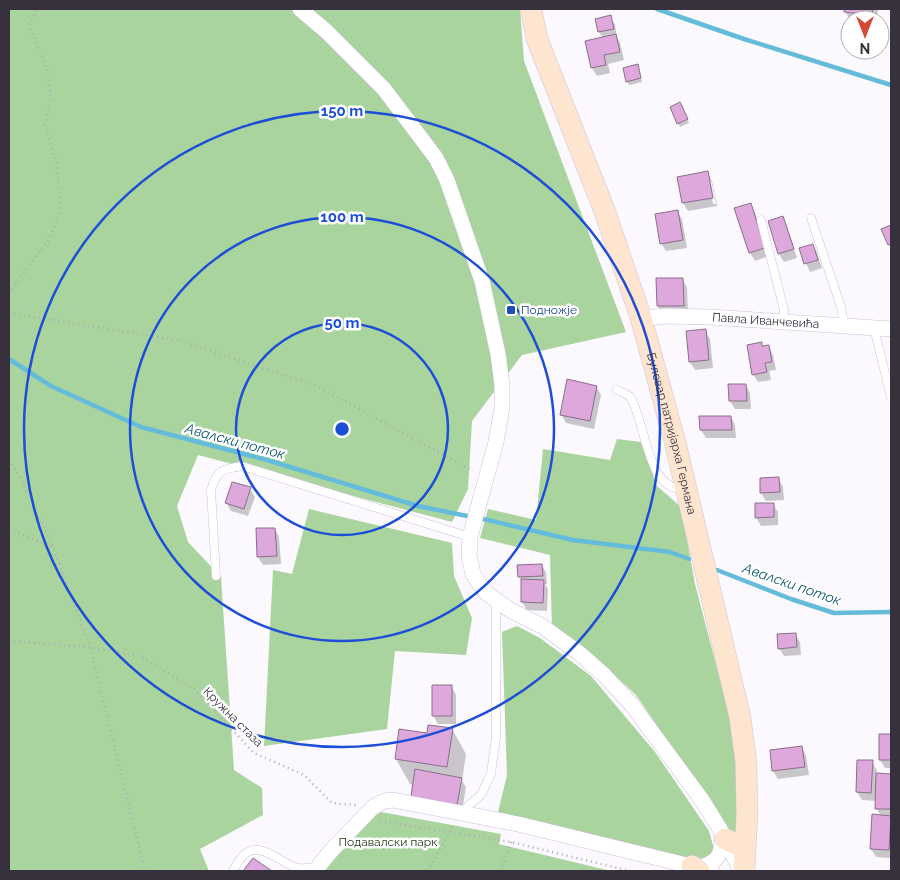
<svg xmlns="http://www.w3.org/2000/svg" width="900" height="880" font-family="Raleway,sans-serif">
<style>
.green{fill:#aad49e}
.shadow{fill:#0003;fill-rule:evenodd}
.lines{fill:none;stroke-linecap:round;stroke-linejoin:round}
.stream{stroke:#64bcda;stroke-width:4.5}
.building{fill:#dfa8dc;stroke:#897088}
.lane-casing{stroke:#d0bfde;stroke-width:9}
.street-casing{stroke:#d0bfde;stroke-width:16}
.secondary-casing{stroke:#d0bfde;stroke-width:22}
.path{stroke:#aeaab3;stroke-width:2.5;stroke-dasharray:1 4;stroke-linecap:butt}
.lane{stroke:#fff;stroke-width:8}
.street{stroke:#fff;stroke-width:15}
.secondary{stroke:#fee5cf;stroke-width:21}
.ring{fill:none;stroke:#1d4ed8;stroke-width:2.5}
.transit-dot{fill:#1a4fb4;stroke:#fff;stroke-width:2}
.labels{text-anchor:middle;dominant-baseline:central;stroke-width:5;stroke-linejoin:round;paint-order:stroke}
.transit-label{font-size:12px;fill:#164399;stroke:#fff;text-anchor:start}
.street-label{font-size:12px;fill:#37303d;stroke:#fff}
.park-label{font-size:12px;fill:#19370f;stroke:#fff}
.water-label{font-size:14px;font-style:italic;fill:#07566a;stroke:#fff}
.centre{fill:#1d4ed8;stroke:#fff;stroke-width:2.5}
.ring-label{font-size:15px;text-anchor:middle;font-weight:bold;fill:#1d4ed8;stroke:#fff;stroke-width:5;stroke-linejoin:round;paint-order:stroke}
</style>
<rect width="100%" height="100%" fill="#fbf8fe"/>
<path class="green" d="M9,9H520L524,61L626,332L522,355L472,421L468,489L452,522L198,455L177,506L188,542L221,577L234,770L262,788L263,815L200,849L209,871H9Z
M617,439L641,442L657,486L681,507L695,584L737,745L742,788L735,840L636,695L587,650L552,628L550,555L480,538L488,509L536,520L543,449L610,460Z
M309,509L452,543L454,576L472,618L466,655L395,651L387,729L264,746L273,570L292,574Z
M517,626L540,638L591,676L655,752L709,831L714,849L709,857L695,863L498,812L507,775L502,632Z
M381,812L501,834L499,844L611,871H324L371,818Z"/>
<path class="shadow" d="M845,9H878L877,20H850L845,11Z
M610,17L615,25L617,37L620,43L624,60L608,64L610,73L597,76L592,68L603,38L599,32Z
M639,69L642,82L629,85L627,81Z
M682,107L689,123L680,127L678,123Z
M708,173L712,181L717,206L688,211L683,203ZM709,180H711L716,204H713Z
M750,205L755,213L769,256L755,261L750,253L736,209Z
M677,211L682,219L687,248L666,251L661,243Z
M783,217L787,226L797,258L784,262L779,254L769,222Z
M813,245L817,253L822,268L810,272L806,263Z
M682,279L687,287L688,314H663L658,306Z
M705,331L710,339L713,368L695,370L690,362Z
M761,343L763,348L769,347L773,355L776,370L769,371L771,380L758,382L753,374Z
M729,385H746L750,393L751,409H735L730,401Z
M596,387L601,395L594,429L566,423L561,414Z
M701,417H731L735,425L736,438H706L701,430Z
M779,479L783,487L784,500L766,501L761,493Z
M250,489L255,497L248,516L231,511L226,502Z
M773,504L778,512V525L761,526L756,517Z
M275,529L279,537L281,564L263,565L258,557Z
M542,565L546,573L547,584H545L548,589L547,611L527,610L522,602L523,583L519,577Z
M795,634L800,642L801,655L784,656L779,648Z
M452,687L456,695V724H438L433,715Z
M452,729L466,754L462,781L466,787L462,812L414,785L410,784L396,759L400,731L428,735Z
M880,735L891,736V768H885L880,760Z
M802,747L806,756L809,775L778,779L773,771L771,751Z
M872,762L877,770L876,774L891,775V858L876,857L871,849L881,816L876,808V801L862,800L857,792Z"/>
<g class="lines">
<path class="stream" d="M657,9L744,39L891,85
M9,359L51,386L141,427L267,460L418,506L467,516
M483,519L573,540L670,552L689,559
M717,570L791,599L834,613L891,612"/>
</g>
<path class="building" d="M844,9H873L872,15L844,12Z
M856,13L872,15V20H855Z
M611,15L614,29L598,32L595,19Z
M616,34L620,52L604,55L606,65L591,68L585,41Z
M638,64L641,78L626,82L623,68Z
M680,102L688,119L677,124L670,107Z
M708,171L713,198L682,203L677,177Z
M751,203L765,248L749,253L734,208Z
M678,210L683,240L660,244L655,214Z
M783,216L794,249L778,254L768,221Z
M891,225V244L888,245L881,229Z
M813,244L818,260L804,264L799,248Z
M656,278H683L684,306H657Z
M706,329L709,360L689,362L686,331Z
M762,342V346L769,345L772,362L765,363L767,372L752,375L747,345Z
M567,379L597,386L590,421L560,415Z
M728,384H746L747,401H729Z
M699,416H731L732,430H700Z
M779,477L780,492L760,493V478Z
M232,482L251,487L244,509L225,503Z
M755,503H774V517L755,518Z
M256,528H275L277,556L257,557Z
M542,564L543,576L518,577L517,565Z
M521,579L544,580L543,603L521,602Z
M796,633L797,647L778,649L777,634Z
M432,685H452V716H432Z
M428,725L453,728L447,767L395,759L399,729L427,733Z
M879,734H891V760H879Z
M802,746L805,767L772,771L770,750Z
M857,760H873L871,793L856,792Z
M415,769L462,778L457,805L411,796Z
M876,773L891,774V809H875Z
M872,814L891,816L889,850L870,849Z
M253,858L272,871H243Z"/>
<g class="lines">
<g class="lane-casing">
<path id="lane" d="M811,218L841,307L844,325
M761,220L784,310L783,320
M874,328L891,397
M617,390C621,392 627,394 630,397C645,418 647,493 683,488
M216,576L211,490C217,470 222,469 242,466L470,537
M461,812L481,795L491,774L496,737V601
M233,871C236,866 239,859 244,855C259,839 282,864 297,868C304,869 311,868 317,867"/>
</g>
<g class="street-casing">
<g id="street">
<path d="M300,9L326,31L384,89L436,158L447,180L482,281L498,354L502,385V408L496,442L470,537L469,556L473,574L485,592L496,600L510,610L542,626L579,653L604,675L632,705L702,800L720,829L741,871"/>
<path id="s1" d="M641,318L666,316L710,317L891,329"/>
<path d="M697,868C718,863 722,855 723,834"/>
<path d="M315,871L330,852L373,807L384,801L393,800L518,824L711,871"/>
</g>
</g>
<g class="secondary-casing">
<g id="secondary">
<path id="s2" d="M531,9L537,39L605,212L641,318L675,442L740,717L746,762L747,815L744,871"/>
<path d="M725,839L736,844L743,841L746,837"/>
<path d="M692,866L699,871"/>
</g>
</g>
<path class="path" d="M9,293L50,238L59,214L60,198L56,161L45,125L51,98L47,69L29,25L37,9
M9,313L177,340L319,387L473,471
M9,460L22,481L53,547L90,647L145,871
M9,529L53,547
M9,641L90,647L140,656L194,689L254,753L304,775L332,803L356,805
M380,821L511,842L630,871
M428,871L453,826
M500,871L512,840"/>
<use href="#lane" class="lane"/>
<use href="#street" class="street"/>
<use href="#secondary" class="secondary"/>
</g>
<g class="ring">
<circle cx="342" cy="429" r="106"/>
<circle cx="342" cy="429" r="212"/>
<circle cx="342" cy="429" r="318"/>
</g>
<rect class="transit-dot" x="506" y="305" width="10" height="10" rx="2.5"/>
<g class="labels">
<g class="transit-label">
<text x="521" y="310">Подножје</text>
</g>
<g class="street-label">
<text stroke="none"><textPath href="#s1" startOffset="125">Павла Иванчевића</textPath></text>
<text stroke="none"><textPath href="#s2" startOffset="448">Булевар патријарха Германа</textPath></text>
<text transform="translate(233 717) rotate(45)">Кружна стаза</text>
</g>
<g class="park-label">
<text x="388" y="842">Подавалски парк</text>
</g>
<g class="water-label">
<text transform="translate(235 441) rotate(15)">Авалски поток</text>
<text transform="translate(792 584) rotate(19)">Авалски поток</text>
</g>
</g>
<circle cx="342" cy="429" r="8" class="centre"/>
<g class="ring-label">
<text x="342" y="116">150 m</text>
<text x="342" y="222">100 m</text>
<text x="342" y="328">50 m</text>
</g>
<rect width="900" height="880" fill="none" stroke="#37303d" stroke-width="20"/>
<g transform="translate(865 35) rotate(180)"><circle r="24" fill="#ffffff" stroke="#afacb1"/>
<path d="M0-4L9 19L0 12L-9 19Z" fill="#d44733"/>
<text y="-8" font-size="14" font-weight="bold" text-anchor="middle" fill="#37303d">N</text>
</g>
</svg>
